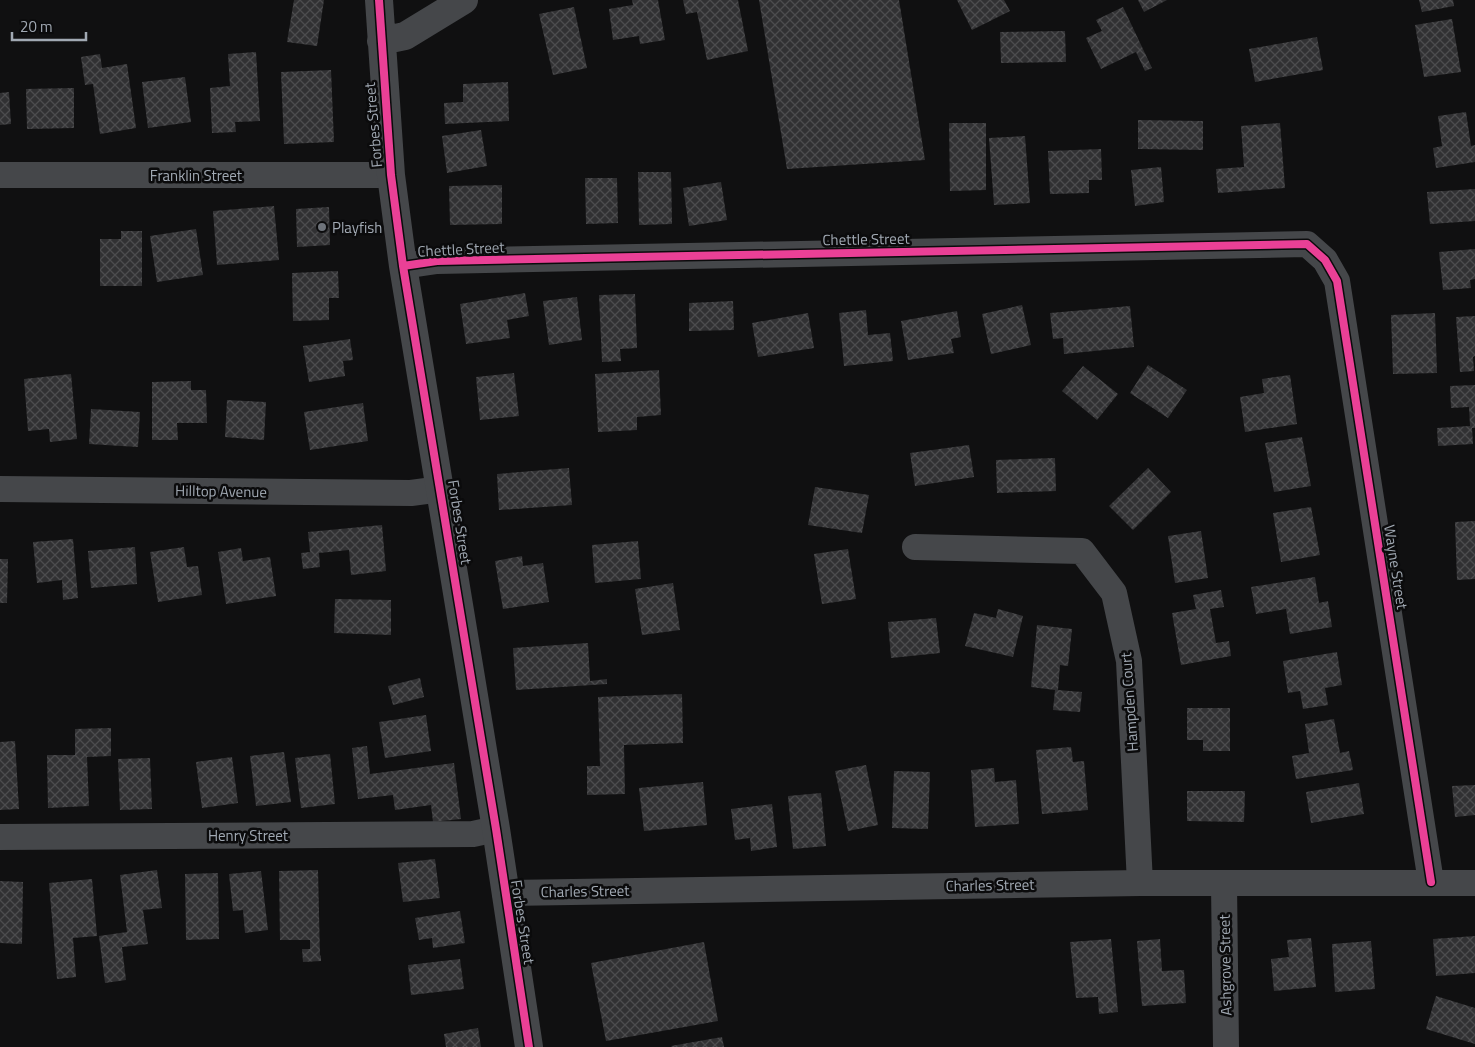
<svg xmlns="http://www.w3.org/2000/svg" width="1475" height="1047" font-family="'Titillium Web',sans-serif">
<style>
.building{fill:url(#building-cross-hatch)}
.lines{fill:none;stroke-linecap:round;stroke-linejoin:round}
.minor{stroke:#45474a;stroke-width:26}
.tertiary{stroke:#45474a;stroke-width:28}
.cycleway-casing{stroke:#0b0b0c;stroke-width:11}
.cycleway{stroke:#ea4096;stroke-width:8}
.poi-dot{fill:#6e737a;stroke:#0b0b0c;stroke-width:2}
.labels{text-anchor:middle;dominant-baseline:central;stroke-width:5;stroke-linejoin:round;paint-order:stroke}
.street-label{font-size:15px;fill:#a1a9b3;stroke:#0b0b0c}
.poi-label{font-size:15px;fill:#a1a9b3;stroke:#0b0b0c;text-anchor:start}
</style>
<defs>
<pattern id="building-cross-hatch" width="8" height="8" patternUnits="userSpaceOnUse" patternTransform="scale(1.25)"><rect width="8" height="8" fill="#313133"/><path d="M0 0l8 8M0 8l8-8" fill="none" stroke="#4c4c4e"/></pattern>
</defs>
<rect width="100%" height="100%" fill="#101011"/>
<path class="building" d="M294,0H324L317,46L287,42Z
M632,0H658L665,40L640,44L639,36L613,40L609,9L633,5Z
M683,0H738L748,51L707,60L697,12L686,14Z
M759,0H899L925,160L787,169Z
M957,0H1004L1010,11L972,30Z
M1138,0H1167L1144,12Z
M1419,0H1453L1454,6L1422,12Z
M574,7L587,68L553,75L539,14Z
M1123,7L1152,68L1145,71L1136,52L1101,69L1086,38L1102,31L1096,20Z
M1452,19L1461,72L1424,77L1415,25Z
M1065,31L1066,62L1001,63L1000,32Z
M1317,37L1323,70L1255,82L1249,49Z
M256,52L260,121L235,122L236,132L212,133L210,88L230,86L228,54Z
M100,54L102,68L127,64L136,128L100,134L93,84L85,85L81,57Z
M331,70L334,142L284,144L281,72Z
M185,77L191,122L148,128L142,82Z
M508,82L509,121L445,124L444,103L463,102V84Z
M74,88V128L27,129L26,89Z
M9,92L11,124L0,125V93Z
M1466,112L1471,146L1475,145V162L1436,168L1433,148L1442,146L1438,116Z
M1138,120L1203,121V150L1138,149Z
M949,123H986V190L950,191Z
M1280,123L1285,188L1218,193L1216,169L1244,167L1241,126Z
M481,130L487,166L447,173L442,136Z
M1025,136L1030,203L994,205L989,138Z
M1101,149L1102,180H1089V193L1050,194L1048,151Z
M1161,167L1164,202L1135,206L1131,170Z
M638,172H671L672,224L639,225Z
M585,178H617L618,223L586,224Z
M721,182L727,220L689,226L683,188Z
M502,185V224L450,225L449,186Z
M1475,189V221L1430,224L1427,192Z
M274,206L279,260L217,265L213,211Z
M329,207L330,245L297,247L296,209Z
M196,229L203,275L157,282L150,236Z
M121,231H142V286H100V239H121Z
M1475,249V279L1470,280L1471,288L1443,290L1439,252Z
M338,271L339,298H329V320L293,321L292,273Z
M525,293L529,316L507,320L510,338L466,344L460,304Z
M635,294L637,348L620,349L621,361L602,362L599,295Z
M577,297L582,340L549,345L543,301Z
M733,301L734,330L689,331V303Z
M1022,305L1031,345L991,354L982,314Z
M1130,306L1134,347L1064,354L1063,338L1053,339L1050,313Z
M866,310L868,335L890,333L893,361L844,366L839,313Z
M957,311L961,337L951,339L954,353L908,360L901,321Z
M808,313L814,348L758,357L752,323Z
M1435,313L1437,373L1393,374L1391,315Z
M1475,316V356L1473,357L1474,371L1460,372L1456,317Z
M350,339L353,360L343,361L345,376L309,382L303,346Z
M1148,365L1187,390L1168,418L1130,393Z
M1083,366L1118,394L1097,420L1062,391Z
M659,370L661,415L637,417V430L598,432L595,374Z
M514,373L519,416L480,420L476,377Z
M71,374L77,439L50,442L49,429L28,431L24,379Z
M1290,375L1297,424L1245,432L1240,397L1264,393L1262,379Z
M191,381V390H206L207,423H177L178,440H152V382Z
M1475,385V428H1472L1473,444L1438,446L1437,428L1470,426L1469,407L1451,408L1450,386Z
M227,400L266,402L264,440L225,437Z
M363,403L368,441L310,450L304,412Z
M91,409L140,412L138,447L89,444Z
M1302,437L1311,486L1274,492L1265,443Z
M969,445L974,477L915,486L910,453Z
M1055,458L1056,491L997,493L996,460Z
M569,468L572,505L499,510L497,474Z
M1148,468L1171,492L1133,530L1109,506Z
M815,487L869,495L862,533L808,525Z
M1311,507L1320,555L1281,562L1273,513Z
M1475,521V579L1457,580L1455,522Z
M382,525L386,571L351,575L349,550L319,553L320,567L303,569L301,553L310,552L308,532Z
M1201,531L1208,578L1175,583L1168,536Z
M73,539L78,598L63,600L62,580L37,583L33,542Z
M638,541L641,579L595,583L592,545Z
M135,547L137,584L91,588L88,551Z
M184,547L187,567L198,566L202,595L158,602L150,552Z
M241,548L243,561L270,557L276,596L226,604L218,552Z
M848,549L856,599L822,604L814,554Z
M522,556L523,566L543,563L549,602L503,609L495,561Z
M0,559H8L7,603H0Z
M1315,577L1319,603L1328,601L1332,627L1290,634L1286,609L1256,614L1251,587Z
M673,583L680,630L642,635L635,589Z
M1221,590L1224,607L1210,609L1216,643L1229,641L1231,656L1181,665L1172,613L1196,609L1193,595Z
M335,599L391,600V635L334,633Z
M998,609L1023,616L1013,657L965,646L974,613L996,618Z
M936,618L940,653L891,658L888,622Z
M1037,625L1072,629L1068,666L1060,665L1058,690L1082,692L1080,712L1053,710L1055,690L1031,687Z
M588,643L590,681L607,679V684L516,690L513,648Z
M1337,652L1342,685L1325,688L1328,705L1303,709L1300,691L1288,693L1283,661Z
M420,678L424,697L393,705L388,686Z
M682,694L683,743L624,745L625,794L587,795V766H600L598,697Z
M1187,708H1230V751H1203V740H1187Z
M426,715L431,751L385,758L379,722Z
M1334,719L1340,753L1349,751L1353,770L1296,779L1292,756L1309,753L1305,724Z
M111,728V756L87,757L89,806L48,808L47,755H75V729Z
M15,741L19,809L0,810V742Z
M367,746L370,774L454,763L461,819L433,822L431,805L395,810L393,795L358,799L352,748Z
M1071,747L1073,762L1084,761L1088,810L1042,814L1036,750Z
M284,752L291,802L256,806L250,756Z
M330,754L335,804L301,808L295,758Z
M232,757L238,803L202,808L196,762Z
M150,758L152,809L120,810L118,759Z
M866,765L878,825L848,831L835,771Z
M994,768L995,782L1016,780L1019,824L975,827L971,770Z
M894,771L930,772L928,829L892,828Z
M703,782L707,825L644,831L639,788Z
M1359,783L1364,814L1311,823L1306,792Z
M1475,785V815L1455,817L1452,786Z
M1187,791H1245L1244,822L1187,821Z
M821,793L826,846L793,849L788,796Z
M772,804L777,847L751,851L750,838L735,840L731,809Z
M435,859L440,898L403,902L398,863Z
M157,870L162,908L143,910L148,944L122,947L126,980L105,983L99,936L127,932L120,875Z
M318,870L320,956L321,955V961L303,962L302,949H310V940H280L279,871Z
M261,871L268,930L245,933L243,910L233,911L229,874Z
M218,873L219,939L186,940L185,874Z
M92,879L97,936L73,938L76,977L57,979L49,883Z
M0,881L23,882L22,944L0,943Z
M460,911L465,943L433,948L432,938L419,940L415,918Z
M1475,936V973L1436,976L1433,939Z
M1311,938L1316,987L1274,991L1271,959L1289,957L1287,940Z
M1111,939L1118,1012L1099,1014L1098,997L1076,998L1070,942Z
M1160,939L1162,971L1184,970L1186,1003L1142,1006L1137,941Z
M1371,941L1375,989L1335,992L1332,944Z
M704,942L718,1021L606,1041L591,963Z
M460,959L464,989L411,995L408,965Z
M1436,996L1475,1008V1044L1426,1029Z
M478,1028L481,1047H446L444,1034Z
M722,1037L724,1047H672L671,1046Z"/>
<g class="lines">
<path class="minor" d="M0,175H391
M403,266L437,261L1307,244L1325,260L1337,281L1431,882
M0,489L411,493L441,489
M915,547L1082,551L1114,593L1129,661L1140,883
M0,837L473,834L496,829
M1224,884L1226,1047
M505,893L1140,883H1475"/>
<path class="tertiary" d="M379,0L391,175L403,266L496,829L529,1047
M381,41L405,36L464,0"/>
<g class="cycleway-casing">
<path id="cycleway" d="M379,0L391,175L403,266L496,829L529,1047
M403,266L437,261L1307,244L1325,260L1337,281L1431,882"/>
</g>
<use href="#cycleway" class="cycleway"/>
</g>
<circle class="poi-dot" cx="322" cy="227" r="5"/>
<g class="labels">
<g class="street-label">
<text transform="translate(373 125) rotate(-95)">Forbes Street</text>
<text x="196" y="175">Franklin Street</text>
<text transform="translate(866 239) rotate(-1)">Chettle Street</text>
<text transform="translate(461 249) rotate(-3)">Chettle Street</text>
<text transform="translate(221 491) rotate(1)">Hilltop Avenue</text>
<text transform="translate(460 522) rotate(81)">Forbes Street</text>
<text transform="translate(1396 567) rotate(81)">Wayne Street</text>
<text transform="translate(1129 702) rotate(-94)">Hampden Court</text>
<text x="248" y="835">Henry Street</text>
<text transform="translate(990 885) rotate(-1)">Charles Street</text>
<text transform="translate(585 891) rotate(-1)">Charles Street</text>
<text transform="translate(523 922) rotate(81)">Forbes Street</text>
<text transform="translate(1225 965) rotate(-91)">Ashgrove Street</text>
</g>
<g class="poi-label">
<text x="332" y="227">Playfish</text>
</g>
</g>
<path d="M12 32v8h74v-8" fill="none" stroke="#a1a9b3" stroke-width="2.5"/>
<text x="20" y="32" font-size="15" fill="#a1a9b3" stroke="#0b0b0c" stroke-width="4" paint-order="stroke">20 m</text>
</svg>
